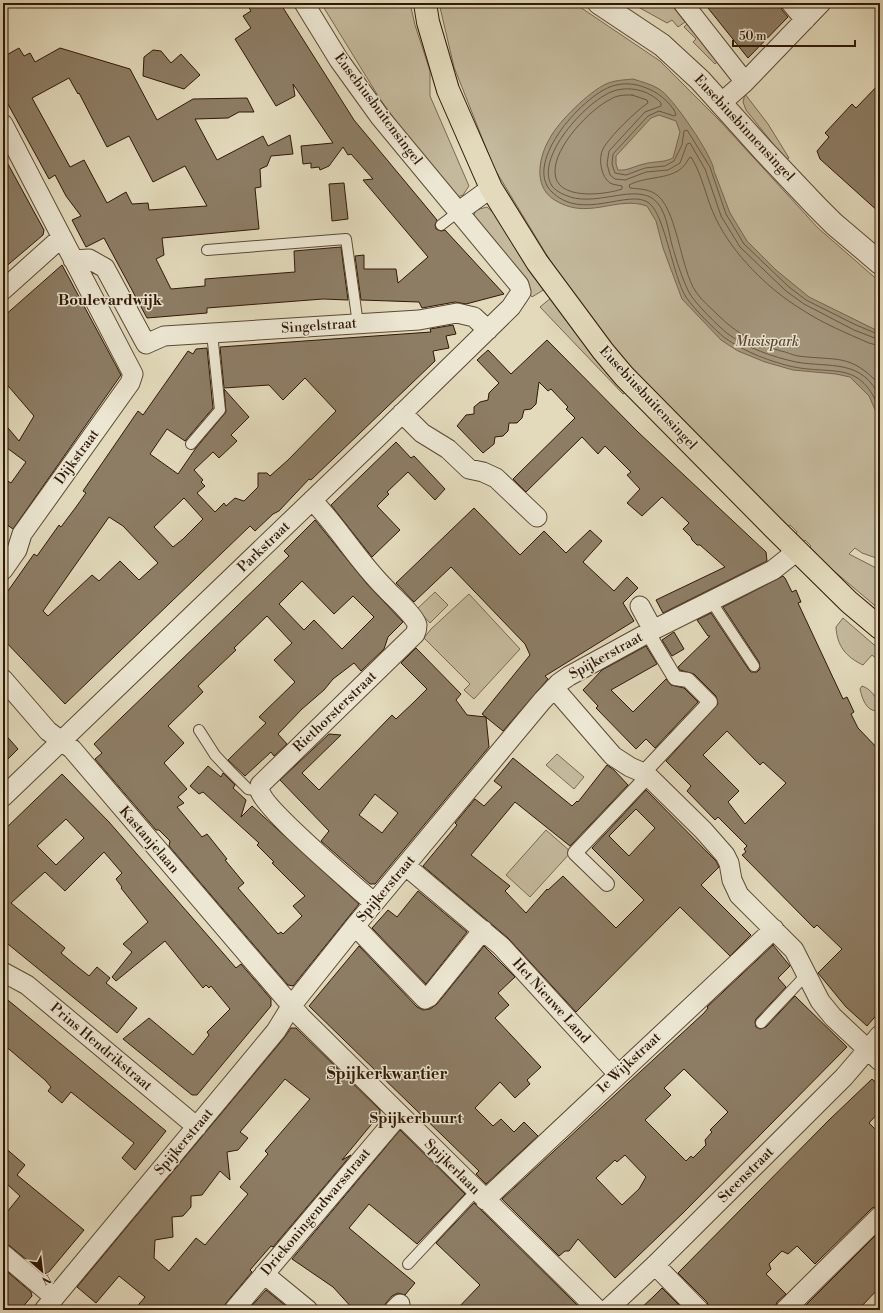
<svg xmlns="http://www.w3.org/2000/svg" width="883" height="1313" font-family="'Libre Bodoni',serif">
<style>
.green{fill:#c4b99c;stroke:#7a6852}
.water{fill:#a5987e;stroke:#76654e;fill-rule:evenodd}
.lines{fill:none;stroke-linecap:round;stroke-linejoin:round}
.shore{stroke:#6a5842;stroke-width:1}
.building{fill:#8d7d65;stroke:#301807;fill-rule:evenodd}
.service-casing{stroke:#5c4834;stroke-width:12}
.pedestrian-casing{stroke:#5c4834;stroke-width:16}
.minor-casing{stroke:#5c4834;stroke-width:21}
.tertiary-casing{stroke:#5c4834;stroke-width:24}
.primary-casing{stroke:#301807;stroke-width:24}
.service{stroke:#ece7d3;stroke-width:10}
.pedestrian{stroke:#ece7d3;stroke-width:14}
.minor{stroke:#ece7d3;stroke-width:19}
.tertiary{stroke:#ece7d3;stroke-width:22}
.primary{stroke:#e2dabb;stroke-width:22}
.labels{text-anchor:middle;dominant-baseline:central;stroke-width:3;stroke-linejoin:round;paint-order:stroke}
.street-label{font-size:14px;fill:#301807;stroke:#ece7d3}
.park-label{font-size:14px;font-style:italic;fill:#5c4834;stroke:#ece7d3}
.neighbourhood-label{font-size:15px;font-weight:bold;fill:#301807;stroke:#ece7d3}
.quarter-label{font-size:16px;font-weight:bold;fill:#301807;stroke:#ece7d3}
</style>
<rect width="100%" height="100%" fill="#e2dabb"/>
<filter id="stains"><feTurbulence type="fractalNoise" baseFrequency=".005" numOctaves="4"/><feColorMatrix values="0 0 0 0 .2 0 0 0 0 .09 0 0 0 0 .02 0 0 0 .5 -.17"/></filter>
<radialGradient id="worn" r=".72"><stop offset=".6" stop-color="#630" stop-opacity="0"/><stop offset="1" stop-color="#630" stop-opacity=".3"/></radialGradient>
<path class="green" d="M321,3H410L415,25L430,71V96L469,186L463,195L457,197L417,150L380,99Z
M439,3H574L660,61L719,120L818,228L880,282V558L879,559L862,553L855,548L849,554L880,570V610L808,549L811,546L805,540L801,543L794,536L797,532L790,525L787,527L691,433L605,340L551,262L494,168L454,67Z
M631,3H670L685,22L678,27L672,20L667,23Z
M689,22L719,60L715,64L693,42L696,39L684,27Z
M745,94L768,124L789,158L786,160L746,110L743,102Z
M487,207L496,215L545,289L532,297L473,217L476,210Z
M552,297L626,392L623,394L540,307Z
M435,592L448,605L430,623L417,609Z
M469,594L520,649L474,699L464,690L470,684L424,638L431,629Z
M843,618L880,650V662L872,655L863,665C846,657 837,646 836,627Z
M862,686C871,689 876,697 880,706L877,711C866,711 862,698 860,689Z
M557,754L584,777L574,789L546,765Z
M546,830L571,852L530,897L506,875Z"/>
<path class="water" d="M633,79C642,82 651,84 659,89C672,96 714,158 714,171L730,213L747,241L776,270L809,297L880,332V421L869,396L850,377L836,374L793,370L765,362L738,351L721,340L682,299L663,248L656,221L647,206C616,195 587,222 553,199C533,185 539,156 550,138C558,122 590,91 606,84C615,80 624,80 633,79ZM659,115L676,121L680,132L673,158C663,163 654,161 644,164C634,166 628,171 618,170L616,164V156L651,118Z"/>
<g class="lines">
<path class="shore" d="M632,95L647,100L648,103C637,110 609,137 603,149C598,158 601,177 610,183C614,185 618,185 622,186V189C605,195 555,201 555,172C554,147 590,109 611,99C617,95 625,95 632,95Z
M880,335L856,325L806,300L789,287L744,244L726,214L710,167L687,130L684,131L682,145L674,161L665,166L645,168L626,175L615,173L612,164L613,154L648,116L659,111L674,116L676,115C674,106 660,94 651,90C640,85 629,82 616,85C586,91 521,163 552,192C582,222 629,188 649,203C665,215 673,277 686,297C693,308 715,330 725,338C745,352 771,362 794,367C836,375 860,360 880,410
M880,340L854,330L804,304L786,291L740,247L721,216L705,169L690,143L687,144L680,163L668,170L646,172L625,180L615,179L610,175L607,164L609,151L645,112L661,106V103C649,90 628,85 611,92C586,102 534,158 552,186C555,190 560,193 565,195C593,208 630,185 652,198C666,207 668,230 672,245C676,259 683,282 690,294C695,303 719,327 728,334C747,348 773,357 796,362C829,368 863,358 880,398
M880,346L869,343C846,333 822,323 801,309C768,289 733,254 716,219C706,199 703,176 691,157L689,158C678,182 650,174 629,185L630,188C639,189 647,189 654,193C677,205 680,269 696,292C702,301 711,308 719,316C737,334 757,344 781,351C787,352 792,355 798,356C838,361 850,353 880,385"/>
</g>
<path class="building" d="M246,3H280L354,120L437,220L435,225L436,229L441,231L445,230L504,294L466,304L455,302L422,308L419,302L361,300L355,256L364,255V269H396L398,283L428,257L363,180L373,179L351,154L348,155L343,147L329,166L320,170L319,167L311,168V163L303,164L301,146L333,143L293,84L295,96L276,106L248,60L235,39L251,28L243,16L251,11Z
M704,3H780L782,10L788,17L748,58Z
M19,48L24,56L30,53L35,62L60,48L130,69L157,120L193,99L247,98L254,112H239L228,118L195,119L217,160L263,136L268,146L290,135L293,154L271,156L267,166L260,169L261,187L255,188L259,229L162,238L164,255L156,259L171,289L205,286V279L295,272L294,251L341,247L348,300L323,299L207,308V313L147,318L104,238L86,247L72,220L81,216L66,196L55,175L49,179L3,95V57ZM69,78L78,94L79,93L107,147L129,136L153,182L185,166L207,206L149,210L148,203L132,204L126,192L107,203L84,160L70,167L32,98Z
M153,50L161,51L171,63L181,54L200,75L184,89L143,76L144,57Z
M880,83V213L820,159L817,151L829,137L825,133L852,104L856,108Z
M3,155L44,230L43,235L3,269Z
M344,183L348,219L332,221L329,184Z
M62,265L121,375L13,529L3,522V478L11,483L26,462L3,445V422L19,441L34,416L3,380V317Z
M453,325L456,334L446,336L449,348L433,351L435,361L311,480L309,479L279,511L273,514L255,531L250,526L65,704L3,639V598L34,554L37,556L59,525L61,527L76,507L86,493L83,491L138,411L143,415L188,351L193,354L196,349L207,348L213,408L185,441L167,429L150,454L178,474L196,448L226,412L224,389L249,417L231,435L237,441L219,458L213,452L194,470L203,480L201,482L205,486L197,493L215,512L224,503L226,506L235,498L244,501L258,487V473H267L270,476L288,460L336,411L305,378L283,400L269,385L224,388L220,347L431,332L430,329ZM184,498L203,519L183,539L173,547L154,527ZM109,517L123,526L158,563L139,580L120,561L99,581L92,575L48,616L43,611Z
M547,340L638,432L766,552L767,561L663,613L656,600L725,567L700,545H697L692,540L691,537L683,529L689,523L662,497L642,516L627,503L640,489L627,475L631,472L605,446L598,454L582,437L526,492L513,479L575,418L566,409L568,407L551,389L548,391L539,382L536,404L531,409L524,410L522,418L517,423H509L508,431L503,436L495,437L494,444L483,453L457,426L466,415L474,414V407L480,402L488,400L489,393L499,383L477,360L488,350L511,374Z
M396,442L411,458L414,456L445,489L435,500L408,472L387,492L389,494L377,506L400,530L372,557L331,505Z
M474,508L520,555L544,531L566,553L590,530L602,541L583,562L614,591L627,577L638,588L623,603L634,621L545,676L548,679L503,731L482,714L530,655L525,644L451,567L414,602L396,583Z
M315,520L367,584L403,622L388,637L384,649L361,671L354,663L333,679L324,690L302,709L278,734L287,744L274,756L271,752L245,776L228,760L266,723L259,717L295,682L274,660L292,643L267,616L234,648L236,650L198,686L203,692L168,726L184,743L164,763L187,789L178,797L184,803L177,807L202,837L207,834L227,859L225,860L244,883L238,888L278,934L281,932L283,934L302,916L293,906L305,896L272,863L274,862L257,845L259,843L203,792L199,794L190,786L208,766L221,777L223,773L235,785L233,788L246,800L241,817L252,806L359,904L293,986L288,985L169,846L170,841L159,830H156L95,759L102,753L94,744L289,556L284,551ZM302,581L334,614L353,596L374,617L342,649L314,620L304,630L279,604Z
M783,576L785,578L792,592L796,590L801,602L798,603L843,699L847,697L854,712L851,714L858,728L880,751V1011L867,1026L846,1007L818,973L842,949L817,925L814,928L742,855L746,852L744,849L747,846L718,817L715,820L687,791L691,786L666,761L718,704L716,696L694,674L680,670L678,667L710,636H708L697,620L711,613L749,670L751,672H757L760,669L759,662L723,607ZM727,731L760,765L763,762L786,783L745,824L728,802L739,791L703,755Z
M674,632L684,649L672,656L662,640Z
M646,646L657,664L611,690L633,712L666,679L671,685L684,688L698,702L655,748L646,739L636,749L596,708L598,706L583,690L602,670Z
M416,648L461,694L456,700L467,715L486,717L489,747L375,884H370L321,841L329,831L280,780L329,734L341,735L302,773L319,790L392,715L396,719L414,702L427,689L401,663ZM375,794L398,813L382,833L359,815Z
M3,732L18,749L3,764Z
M513,758L572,806L577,801L578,802L607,765L614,770L628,785L570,846L515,802L471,855L510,886L505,891L526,913L547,889L548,890L563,876L616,928L644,900L592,848L646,790L716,861L719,867L701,885L751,935L730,956L680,907L576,1012L508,938L423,866L457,825L455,823L475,799L484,806L502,787L494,781ZM636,809L655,828L629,856L609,836Z
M62,774L109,822L236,968L241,964L271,999V1006L197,1095H192L123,1039L149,1018L193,1055L209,1035L207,1032L230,1009L211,986L209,988L206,985L203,988L165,941L116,981L112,977L132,952L123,944L148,922L121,888L122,887L116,879L122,873L104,852L65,891L45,872L11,903L65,948L61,953L74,964L89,976L97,967L110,978L106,983L137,1008L117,1033L3,940V831ZM66,819L84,838L56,865L37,846Z
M418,891L467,932L426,984L372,928L388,910L397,917Z
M773,945L790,966L778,978L786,987L756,1019L755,1022L756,1027L760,1029L766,1027L795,996L847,1047L684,1212L615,1278L578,1239L569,1251H565L559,1256L502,1199L704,1013L708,1008L707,1007ZM684,1069L728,1112L710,1130L712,1132L705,1140L706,1145L693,1158L691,1156L686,1161L645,1120L671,1095L664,1088ZM625,1155L646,1177L639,1189L622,1205L596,1178L615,1160L617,1162Z
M359,946L417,1007L423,1010L430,1009L437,1004L484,946L515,977L498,993L509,1005L495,1018L541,1067L527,1080L530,1084L515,1098L500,1082L475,1108L493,1126L501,1119L514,1132L524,1122L538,1136L486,1184L476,1174L479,1171L309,1006Z
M3,996L166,1131L135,1170L122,1158L134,1143L71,1092L62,1103L48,1091L51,1087L45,1080L3,1044Z
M291,1028H296L380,1110V1114L342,1160L351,1155L273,1247L271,1246L250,1270L252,1272L226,1303L223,1310H134L145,1297L119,1276L96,1303L77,1287L284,1038ZM285,1079L310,1099L265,1151L268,1154L240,1187L248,1194L205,1245L196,1238L169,1271L154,1258L155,1240L173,1237L172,1217L183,1216L191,1207V1196L202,1195L220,1171L230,1180L227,1152L238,1150L248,1138L240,1132Z
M872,1079L880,1086V1111L869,1123L880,1134V1205L872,1208L815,1264L797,1246L788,1254L782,1251L769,1264L771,1269L766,1274L786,1294L777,1302L774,1310H710L707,1302L678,1273L829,1120Z
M400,1130L465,1194L417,1244L369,1204L349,1228L415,1283L405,1295L398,1293L392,1296L386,1303L383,1310H354L333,1287L292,1259Z
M3,1146L25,1165L17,1175L84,1230L48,1273L44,1274L10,1246L3,1243V1217L20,1196L8,1185L3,1191Z
M474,1203L577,1305L572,1310H456L480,1285L436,1243Z
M880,1231V1287L858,1310H801Z
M3,1268L31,1292L32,1296L20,1310H3Z
M662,1288L684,1310H639L654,1296Z
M266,1290L291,1310H248Z"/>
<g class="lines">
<g class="service-casing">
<path id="service" d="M441,225L458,212
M207,250L346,239L358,324
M191,444L220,410L212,333
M711,601L754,666
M199,730L215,755L229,770L248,789L260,791
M761,1023L806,975
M408,1264L476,1191"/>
</g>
<g class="pedestrian-casing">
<path id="pedestrian" d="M644,772L710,702L688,680L675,678L648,633
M607,884L575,853L648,776"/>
</g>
<g class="minor-casing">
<path id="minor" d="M683,3L745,82
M791,3L805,20
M720,104L745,82L821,3
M3,124L133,374L130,383L22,534L17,550L3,570
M458,212L491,188
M73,260L89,259L105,268L146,344
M3,290L62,237
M146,344L164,336L419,320L457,313L474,317L488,330
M402,413L422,433L448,449L469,469L483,472L496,478L537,517
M312,500C339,528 357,560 385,588C392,596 415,616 417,625C417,628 416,632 415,634L260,785C260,787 259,789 260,791C264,809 355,886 374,903
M640,606L653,630
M3,679L48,731L72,749L301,1017L598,1310
M554,688L613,756L630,767L646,774L703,830L725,855L729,863L732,880L739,895L794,950L820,1001L833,1017L880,1061
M3,797L379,436L511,307L521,292L519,285L380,117L339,60L304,3
M406,866L501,946L618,1074
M355,926L425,999L429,997L483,930
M3,972L27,985L197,1127
M485,1200L774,929
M3,1254L54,1297
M655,1265L699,1310
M264,1274L308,1310
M44,1310L276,1031L292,1005L355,926L542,701L559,683L569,676L653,630L773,570L797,551
M234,1310L399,1115
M394,1310L400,1304
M607,1310L655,1265L844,1077L880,1035
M785,1310L880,1216"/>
</g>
<g class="tertiary-casing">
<path id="tertiary" d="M599,3L662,45L700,80L763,150L816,206L834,224L880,263"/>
</g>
<g class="primary-casing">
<path id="primary" d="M425,3L428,22L448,90L491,188L537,262L603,351L624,376L774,528L849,602L880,628"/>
</g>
<use href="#service" class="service"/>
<use href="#pedestrian" class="pedestrian"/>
<use href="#minor" class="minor"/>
<use href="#tertiary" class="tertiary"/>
<use href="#primary" class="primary"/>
</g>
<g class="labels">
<g class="street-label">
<text transform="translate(378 109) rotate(53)">Eusebiusbuitensingel</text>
<text transform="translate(744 128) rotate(47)">Eusebiusbinnensingel</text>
<text transform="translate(319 326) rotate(-4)">Singelstraat</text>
<text transform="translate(648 398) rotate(47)">Eusebiusbuitensingel</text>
<text transform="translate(77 457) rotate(-54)">Dijkstraat</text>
<text transform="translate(264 547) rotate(-44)">Parkstraat</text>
<text transform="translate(606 656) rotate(-29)">Spijkerstraat</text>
<text transform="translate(335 712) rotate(-44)">Riethorsterstraat</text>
<text transform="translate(149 840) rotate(49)">Kastanjelaan</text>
<text transform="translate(386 889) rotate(-50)">Spijkerstraat</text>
<text transform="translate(551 1001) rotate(48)">Het Nieuwe Land</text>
<text transform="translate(101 1047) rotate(40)">Prins Hendrikstraat</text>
<text transform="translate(629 1063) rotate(-43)">1e Wijkstraat</text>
<text transform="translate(184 1142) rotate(-50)">Spijkerstraat</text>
<text transform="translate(452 1167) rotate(45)">Spijkerlaan</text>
<text transform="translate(746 1175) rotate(-45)">Steenstraat</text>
<text transform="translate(316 1212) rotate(-50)">Driekoningendwarsstraat</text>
</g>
<g class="park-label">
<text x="767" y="342">Musispark</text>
</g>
<g class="neighbourhood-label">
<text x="110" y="300">Boulevardwijk</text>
<text x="416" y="1118">Spijkerbuurt</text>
</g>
<g class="quarter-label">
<text x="387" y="1074">Spijkerkwartier</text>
</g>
</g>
<rect width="883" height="1313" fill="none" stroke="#e2dabb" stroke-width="16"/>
<rect x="4" y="4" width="875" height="1305" fill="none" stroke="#301807" stroke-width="2"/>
<rect x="8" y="8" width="867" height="1297" fill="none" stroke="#301807"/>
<g transform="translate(42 1271) rotate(152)" stroke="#ece7d3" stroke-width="3" paint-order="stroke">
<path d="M0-3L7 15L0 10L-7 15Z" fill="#301807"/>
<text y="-6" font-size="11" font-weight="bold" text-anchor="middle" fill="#301807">N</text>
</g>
<path d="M733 40v6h122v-6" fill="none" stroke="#301807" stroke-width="2"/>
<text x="739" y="40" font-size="12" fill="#301807" stroke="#ece7d3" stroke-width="3" paint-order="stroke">50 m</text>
<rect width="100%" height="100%" filter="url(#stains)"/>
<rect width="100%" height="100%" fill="url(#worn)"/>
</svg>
